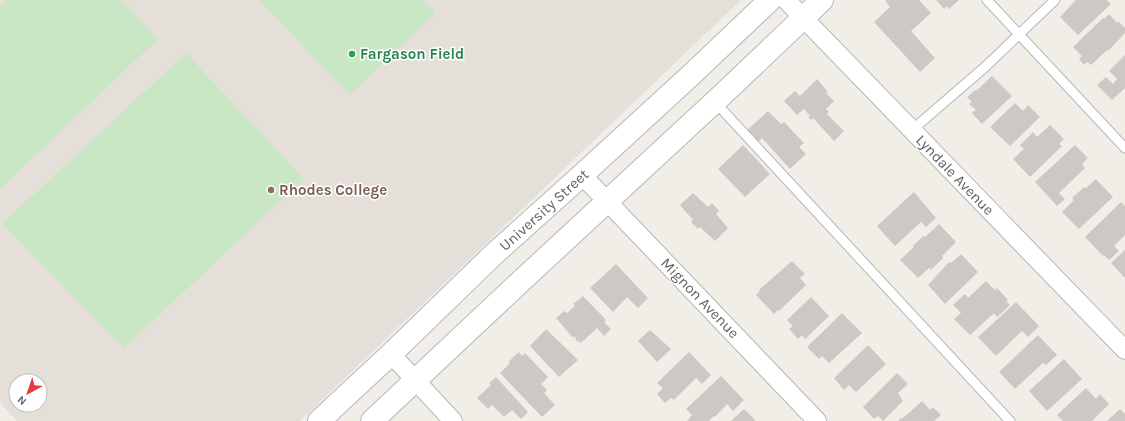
<svg xmlns="http://www.w3.org/2000/svg" width="1125" height="421" font-family="Karla,sans-serif">
<style>
.education{fill:#e4dfd9;fill-rule:evenodd}
.green{fill:#cae7c5}
.building{fill:#ccc9c5}
.lines{fill:none;stroke-linecap:round;stroke-linejoin:round}
.service-casing{stroke:#b3b6ba;stroke-width:11}
.minor-casing{stroke:#b3b6ba;stroke-width:20}
.secondary-casing{stroke:#b4b8bc;stroke-width:24}
.service{stroke:#fff;stroke-width:9}
.minor{stroke:#fff;stroke-width:18}
.secondary{stroke:#fff;stroke-width:22}
.leisure-dot{fill:#2e9e5b;stroke:#fff;stroke-width:1.5}
.education-dot{fill:#8d6e63;stroke:#fff;stroke-width:1.5}
.labels{text-anchor:middle;dominant-baseline:central;stroke-width:3;stroke-linejoin:round;paint-order:stroke}
.leisure-label{font-size:15px;font-weight:bold;fill:#27864d;stroke:#fff;text-anchor:start}
.street-label{font-size:15px;fill:#5f6468;stroke:#fff}
.education-label{font-size:15px;font-weight:bold;fill:#785e54;stroke:#fff;text-anchor:start}
</style>
<rect width="100%" height="100%" fill="#f1eee8"/>
<path class="education" d="M0,0H741L300,421H17L0,403ZM16,381H40V405H16Z"/>
<path class="green" d="M6,0H121L158,39L0,189V6Z
M260,0H423L436,13L349,95Z
M186,53L304,179L124,348L2,224Z"/>
<path class="building" d="M887,0H919L931,13L911,31L935,58L920,72L874,22L890,7L885,1Z
M936,0H959L949,9L947,6L944,9Z
M1076,0H1107L1111,4L1078,35L1060,17Z
M1109,14L1117,23L1118,21L1125,28V33L1108,51L1107,50L1091,65L1087,62L1084,65L1079,59L1082,56L1073,47L1103,18L1104,19Z
M1125,55V88L1112,100L1097,85L1106,77L1113,84L1117,79L1109,71Z
M992,76L1012,96L982,124L972,113L976,110L969,104L972,102L967,97L975,90L976,91Z
M817,79L828,92L826,93L834,101L826,109L829,112L827,114L844,131L834,141L813,118L811,120L808,117L810,116L804,109L797,115L784,101L795,91L800,96Z
M1015,103L1023,111L1028,105L1040,117L1010,146L990,127Z
M768,111L781,124L784,122L804,143L799,147L806,154L790,169L762,138L756,144L745,132Z
M1050,125L1064,139L1059,144L1062,146L1030,177L1013,159L1024,149L1020,145L1033,132L1037,137Z
M743,145L770,174L745,197L718,169Z
M1075,145L1088,158L1082,164L1085,168L1059,193L1065,199L1057,206L1035,182Z
M1096,179L1113,197L1079,229L1062,212L1074,200L1072,198L1084,187L1086,188Z
M914,192L936,218L926,227L921,222L895,246L877,226Z
M693,193L708,207L712,203L719,211L716,214L728,228L715,241L700,227L698,229L691,222L693,220L680,205Z
M1121,202L1125,206V235L1114,246L1119,251L1109,260L1104,255L1103,256L1085,237Z
M939,224L956,242L942,256L943,258L931,270L929,268L918,278L900,260L914,247L913,246L923,236L925,237Z
M1125,250V278L1111,263Z
M961,254L978,272L945,304L928,285L949,262L951,263Z
M792,261L805,274L800,278L806,285L779,311L778,310L774,314L756,295L760,291L759,290Z
M616,264L648,298L638,308L627,297L613,312L590,288Z
M986,281L995,290L997,288L1008,300L1006,301L1010,305L997,317L994,313L970,335L954,319L961,313L953,305L965,294L968,298Z
M583,296L606,320L604,322L611,329L604,336L597,328L581,343L579,341L578,342L575,339L576,338L574,336L573,338L556,318L564,311L567,313L575,306L573,304Z
M811,297L829,316L805,339L802,335L798,339L789,329L793,326L787,320Z
M1016,302L1039,326L1028,337L1022,331L996,356L978,337Z
M842,313L862,333L829,363L822,356L819,359L807,347Z
M546,329L578,360L559,377L530,346Z
M650,330L671,349L657,362L638,341Z
M1038,335L1057,355L1046,365L1043,363L1015,389L999,372Z
M868,345L886,364L856,392L849,385L844,390L834,378Z
M519,352L522,356L525,353L548,377L541,384L547,390L544,393L555,405L542,417L500,373L510,363L508,362Z
M689,352L711,375L702,384L696,378L674,400L671,398L665,403L657,394L663,388L657,383Z
M1064,359L1082,379L1047,411L1029,391Z
M897,373L908,384L898,393L903,401L883,421L878,416L874,419L863,407Z
M721,376L744,400L733,411L727,404L715,417L714,416L709,421H687L692,415L686,409Z
M496,377L528,412L521,419L512,410L504,417L492,405L488,409L477,398L491,385L489,383Z
M1086,388L1096,399L1100,394L1109,404L1092,421H1063L1057,415Z
M922,401L930,410L933,407L941,415L934,421H898L901,418L902,419Z
M744,409L756,421H731Z
M1120,409L1125,414V421H1107Z"/>
<g class="lines">
<g class="service-casing">
<path id="service" d="M987,0L1125,148
M715,102L1010,421
M912,130L985,67L1055,0"/>
</g>
<g class="minor-casing">
<path id="minor" d="M786,0L1125,350
M582,175L817,421
M391,354L453,421"/>
</g>
<g class="secondary-casing">
<path id="secondary" d="M319,421L391,354L493,255L582,175L690,76L770,0
M372,421L519,283L721,96L822,0"/>
</g>
<use href="#service" class="service"/>
<use href="#minor" class="minor"/>
<use href="#secondary" class="secondary"/>
</g>
<circle class="leisure-dot" cx="352" cy="54" r="4"/>
<circle class="education-dot" cx="271" cy="190" r="4"/>
<g class="labels">
<g class="leisure-label">
<text x="360" y="54">Fargason Field</text>
</g>
<g class="street-label">
<text transform="translate(955 175) rotate(46)">Lyndale Avenue</text>
<text transform="translate(544 210) rotate(-42)">University Street</text>
<text transform="translate(700 298) rotate(46)">Mignon Avenue</text>
</g>
<g class="education-label">
<text x="279" y="190">Rhodes College</text>
</g>
</g>
<g transform="translate(28 393) rotate(220)"><circle r="19" fill="#ffffff" stroke="#bfc1c3"/>
<path d="M0-3L7 15L0 10L-7 15Z" fill="#e73844"/>
<text y="-6" font-size="11" font-weight="bold" text-anchor="middle" fill="#5f6468">N</text>
</g>
</svg>
